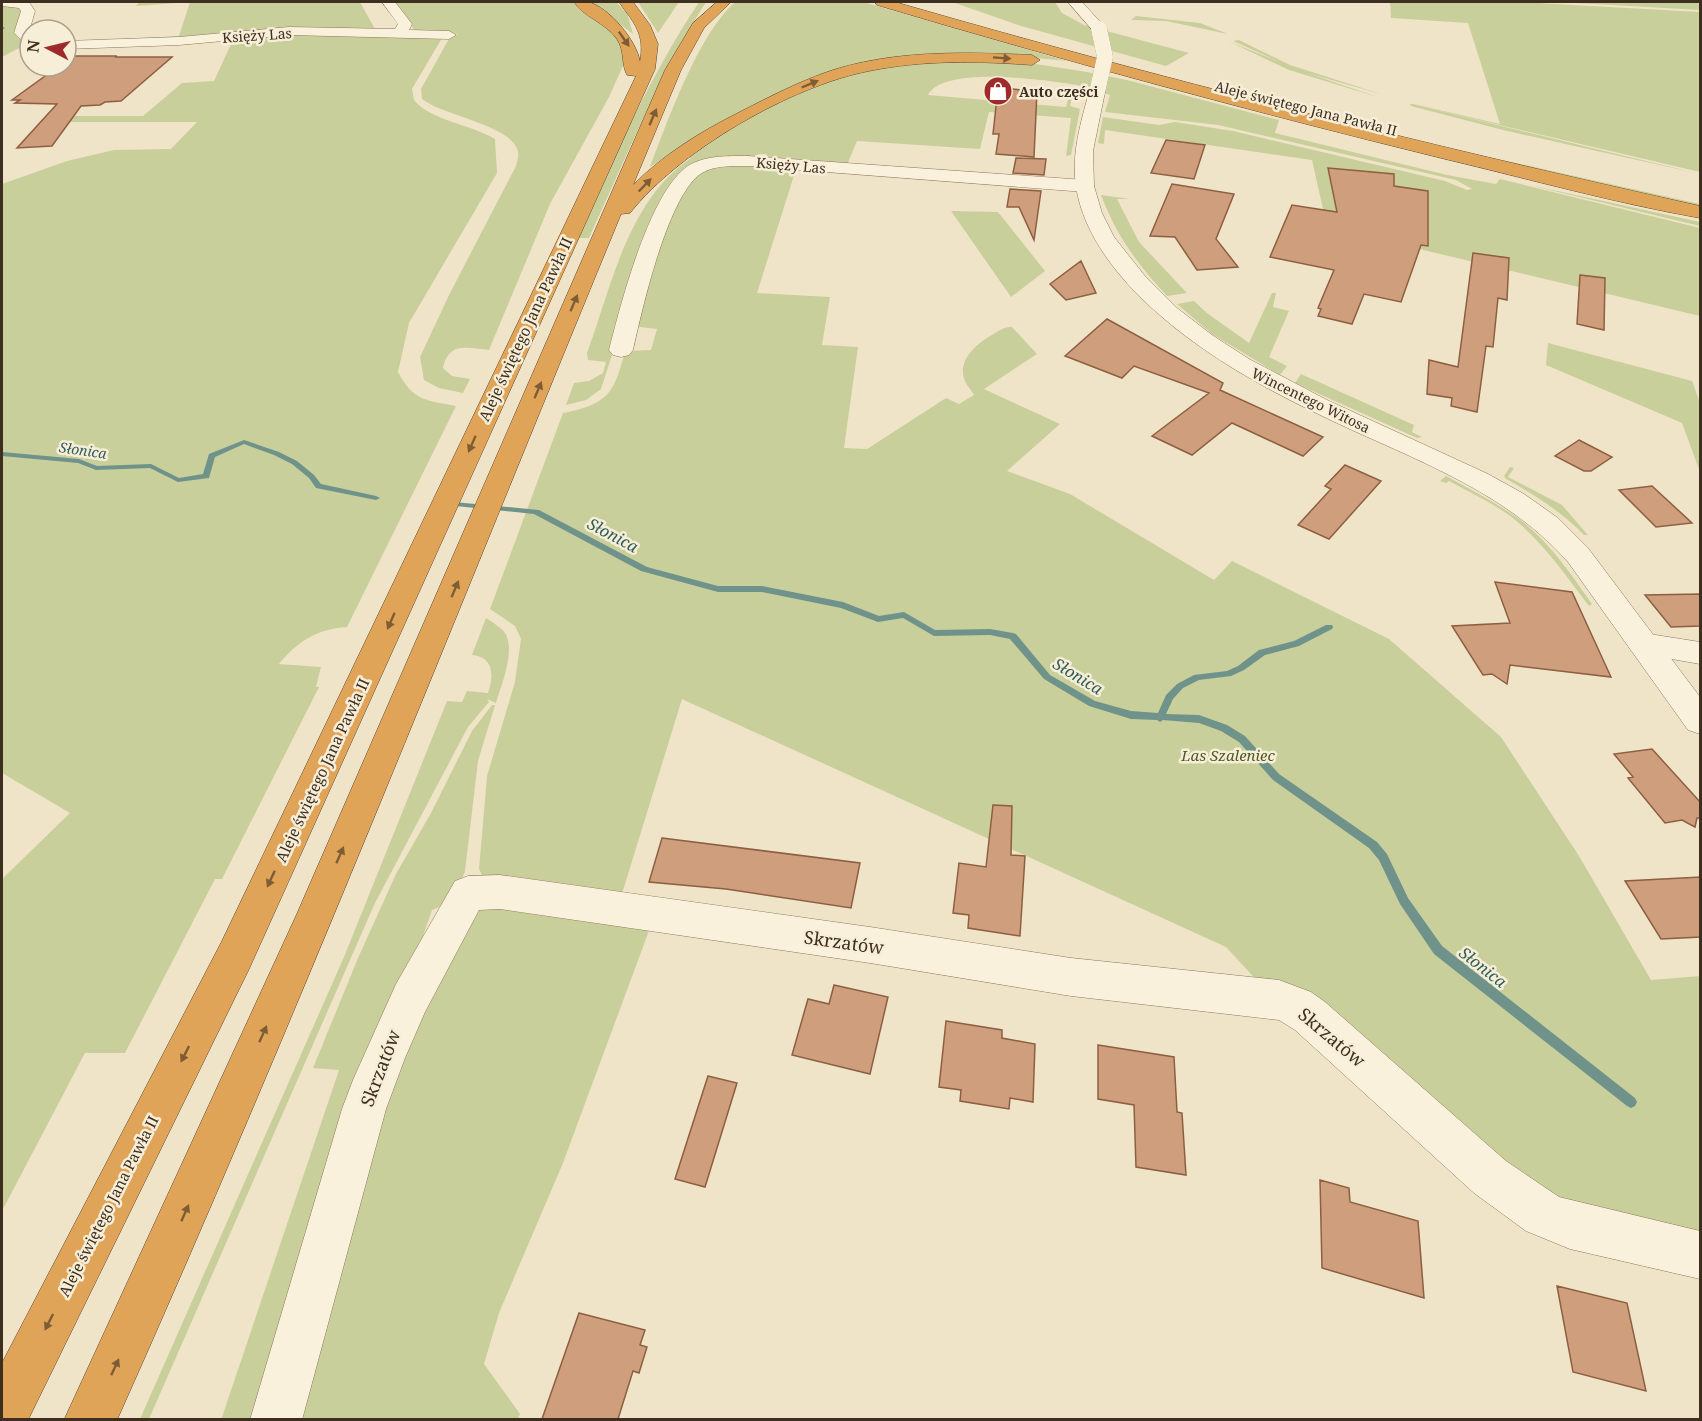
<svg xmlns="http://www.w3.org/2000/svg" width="1702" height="1421" font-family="'Noto Serif',serif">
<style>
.green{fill:#c9cf9b}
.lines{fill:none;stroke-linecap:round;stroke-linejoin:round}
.stream{fill:#6f938a;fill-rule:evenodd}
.building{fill:#cf9f7d;stroke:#8d5f41;stroke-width:1.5}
.minor-casing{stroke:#8d765c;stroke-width:1}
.tertiary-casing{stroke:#8d765c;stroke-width:1}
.motorway-casing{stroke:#5b4430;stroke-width:1}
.minor{fill:#faf1dc;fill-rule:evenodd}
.tertiary{fill:#faf1dc;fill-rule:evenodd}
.motorway{fill:#e0a458;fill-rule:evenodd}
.tertiary-bridge-casing{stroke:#8d765c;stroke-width:16;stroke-linecap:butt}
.tertiary-bridge{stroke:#faf1dc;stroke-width:16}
.oneway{fill:#7e5d36}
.labels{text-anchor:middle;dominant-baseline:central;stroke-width:5;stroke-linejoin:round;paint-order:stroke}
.far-street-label{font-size:14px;fill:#3d2e20;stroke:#f7eed8}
.far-poi-label{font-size:14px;font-weight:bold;fill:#3d2e20;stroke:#f7eed8;text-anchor:start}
.far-water-label{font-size:14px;font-style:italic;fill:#2f5d5a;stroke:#f7eed8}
.street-label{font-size:15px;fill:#3d2e20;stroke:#f7eed8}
.park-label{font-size:15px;font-style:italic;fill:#4d5a26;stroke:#f7eed8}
.water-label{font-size:16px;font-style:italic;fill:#2f5d5a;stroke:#f7eed8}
.near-street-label{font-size:18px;fill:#3d2e20;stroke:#f7eed8}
</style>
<rect width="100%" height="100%" fill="#f0e4c8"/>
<path class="green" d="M140,2H360L375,29L179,39L84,41L179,36L190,2L136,6Z
M393,2H574L617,34L627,57L609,97L550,204L489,350C467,348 449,341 443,368L452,376L470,379L463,393L439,388L424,380L420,357L450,293L516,166C517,162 519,156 518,152C513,125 443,116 422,99L421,89L450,37L458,34L416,32Z
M590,2H616L627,13L633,34Z
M638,2H679L658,33Z
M699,2H706C659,77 626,157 589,238H578C614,157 650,76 699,2Z
M735,2H863L1067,61L1036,58L867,64L699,135L650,167C668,120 698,35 735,2Z
M952,2H1055L1062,13L1084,25L1189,53L1166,66L1021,26Z
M1390,2H1519L1700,12V172L1419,106L1700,174L1503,130L1411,106L1410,104H1413L1500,124L1468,23L1391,18Z
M1557,2H1696L1700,4V10Z
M2,4L20,9L22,13L16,36L25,42L23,46L2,57Z
M1136,16L1200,23L1228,34L1166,21L1131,20Z
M271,33L442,38L412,89L414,100C429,120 473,125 495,139L497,173L409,323L398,372C414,402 426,400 456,406L347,627C317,629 298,641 279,664L321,667L316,687H319L222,879H215L125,1053H85L2,1211V879L70,813L2,773V184L67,161L114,150L171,149L197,122H63L70,116H143L182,83L214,81L233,40L169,46Z
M1239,40L1290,65L1384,95L1307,73L1381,98L1289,70L1228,41L1284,64L1233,41Z
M956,61L1029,63L1087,72L1127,80L1279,120L1275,133L1447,175L1496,184L1500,179L1700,228V316L1327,227L1312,160L1105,130L1104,144L1098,143L1103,117L1159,125L1175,122L1233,131L1445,181L1467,190L1472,189L1456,180L1218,125L1105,112L1110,95C1103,93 1096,89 1088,87C1059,82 945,63 928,95L1066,107L1069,96H1072L1070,106L1080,109L1071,155L1066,156L1071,118L989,112L980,149L857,141L847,165L770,160L766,154H759L753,158L691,169L614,349L601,389L586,400L566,405L574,383L589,381L603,373L606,362L588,360L587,353C612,285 628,200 691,158L686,156C732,128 795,88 846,75C882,67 919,64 956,61Z
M1444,147L1700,204V207L1547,173Z
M723,164L796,169L757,293L830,297L822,345L858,347L844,448L867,449L946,398L959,404L974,395C972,391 968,387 966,383C955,363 975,345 990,336C997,332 1004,326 1012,327L1037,354L984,389L1060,424L1007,471L1070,494L1214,580L1232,561L1389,639L1501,737L1579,856L1651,980L1700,976V1240L1634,1226L1553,1202L1262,986L1226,947L682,699L621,897L483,877L479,869L487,776L515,682L521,639L515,626L490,609L563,413C609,404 614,393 625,351L651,350L657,329L640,327L633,322L672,213L696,174Z
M1521,183L1700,222V226Z
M1101,195L1130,199H1117L1139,242L1187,293L1167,296C1138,265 1116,235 1101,195Z
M951,211L998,212L1045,271L1011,297Z
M1272,293H1276L1273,307L1289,311L1269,357L1287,366L1280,375L1212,334L1177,304L1194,301L1207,313L1249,343Z
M1548,343L1692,381L1700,403V472L1682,423L1546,365Z
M1301,374L1414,425L1412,432L1422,437L1417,438L1295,383Z
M1510,467L1514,468L1508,477L1562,505L1588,535H1584C1561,511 1534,495 1505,478L1504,476Z
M1446,476C1469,489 1493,501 1515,516C1547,538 1570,573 1592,604L1589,606C1567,577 1547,548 1520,524C1500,506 1473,494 1449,481L1446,483L1440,481Z
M486,618C493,623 501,627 505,633C516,650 501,686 496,703L487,699L489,702L468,727L375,903L149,1419H140L344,957L447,701L462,702L467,691L488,693C494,676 494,657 472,655Z
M492,705H495L478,761L465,871C460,886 448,906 432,910L256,1419L221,1420L339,1070L313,1068L358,958L396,874L431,813L472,731Z
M483,903L650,928L563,1163L499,1313L484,1364L520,1414L518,1419L289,1420L389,1074Z"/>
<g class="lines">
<path class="stream" d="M2,27H3L5,28L2,30Z
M244,440L279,452L297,461L314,475L321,484L376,496L380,498L376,500L316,488L309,478L292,464L274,455L244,444L215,457L209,478L178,482L150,468L96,470L78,463L2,456V452L79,459L97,466L151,464L179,478L203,474L209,454Z
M443,501L539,510L647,567L718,586H762L843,602L879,616L904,612L935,630L990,629L1013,633L1016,634L1050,675L1095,701L1131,711L1158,713L1166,695L1177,684L1194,675L1227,671L1238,666L1259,650L1294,641L1326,625H1332L1333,627L1332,629L1299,646L1265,655L1244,670L1231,676L1199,680L1183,688L1173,699L1166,714L1199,715L1227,725L1245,736L1279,774L1377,842L1387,854L1408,898L1442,946L1635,1098L1637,1102L1635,1106L1631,1108L1627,1106L1434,954L1400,904L1379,860L1369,848L1273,780L1239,742L1221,731L1199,723L1163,720L1160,722L1157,720L1131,719L1089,706L1044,679L1010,639L990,635L934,636L903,618L878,622L841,608L762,592H718L641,571L534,514L446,505L442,503Z"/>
</g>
<path class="building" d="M66,56H117L115,57H172L121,101L105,102L100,105L81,106L52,146L17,148L57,104L15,103L20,100H12L59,66H66Z
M998,88L1037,91L1034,157L996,154L999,134H993Z
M1166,140L1205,145L1194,179L1151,173Z
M1016,158L1046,159L1044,175L1013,173Z
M1328,168L1394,174V186L1428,191V246L1421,245L1401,302L1364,294L1352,324L1318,316L1321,309L1318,308L1334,270L1270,257L1292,205L1337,212Z
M1172,184L1234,194L1216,239L1238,267L1197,270L1175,237L1150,236Z
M1010,189L1041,191L1034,240L1019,207H1007Z
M1473,253L1509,258L1507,300L1498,298L1493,347L1486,346L1477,412L1451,406L1452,398L1427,394L1429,360L1458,367Z
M1081,261L1096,293L1066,300L1050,284Z
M1580,275L1605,278L1604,330L1577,324Z
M1107,319L1223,383L1220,390L1323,437L1303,456L1232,423L1192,455L1152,436L1209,393L1134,366L1122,378L1065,356Z
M1579,440L1612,457L1591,471H1584L1555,456Z
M1345,465L1381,481L1329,539L1298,525L1331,489L1325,486Z
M1652,486L1692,523L1656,527L1619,490Z
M1495,582L1572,592L1611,677L1510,665L1507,684L1492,674L1483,675L1452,626L1510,623Z
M1701,594V626L1671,627L1645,595Z
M1652,749L1701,803V818H1697L1695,827L1682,820L1665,823L1628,778L1633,777L1614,754Z
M993,805L1012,806L1011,855L1025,856L1020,936L968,928L969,915L953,913L959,863L986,867Z
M662,838L860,863L851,908L726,889L649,882Z
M1701,877V937L1661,939L1625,881Z
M834,985L888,997L870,1074L792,1055L808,999L829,1004Z
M946,1021L1002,1030V1038L1035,1044L1033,1102L1010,1098L1009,1109L960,1101L961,1090L939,1087Z
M1098,1045L1174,1057L1177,1112L1182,1113L1186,1175L1136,1167L1134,1105L1098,1099Z
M708,1076L737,1083L705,1187L675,1179Z
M1320,1180L1349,1188L1350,1202L1418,1221L1424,1298L1322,1268Z
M1557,1286L1627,1303L1646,1391L1573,1372Z
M579,1313L645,1330L640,1345L647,1347L639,1373L633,1371L618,1419H542Z"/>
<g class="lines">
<g class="minor-casing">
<path id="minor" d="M2,2H29L35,11L29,32L30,44L25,43L14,33L21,11L19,8L2,6Z
M382,2H395L412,24L409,30L449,31L456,35L449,39L289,35L179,45L66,49V41L179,37L289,27L395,29L398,24Z
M748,156L1085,180L1092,182L1094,186L1092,190L1085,192L748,166C732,166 712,165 699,175C667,200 642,309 633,350L629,355L621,357L613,355L609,350C621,303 648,198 685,168C702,155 728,156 748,156Z
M1643,633L1700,642V664L1632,652L1627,644L1632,636Z
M500,875L870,927L1071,958L1279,980L1311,992L1325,1002L1506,1161L1559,1197L1700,1231V1279L1570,1249L1526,1231L1474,1193L1295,1030L1279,1020L1071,996L870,963L500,909L479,910L425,1012L405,1058L386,1109L302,1420H250L342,1109L353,1080L396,984L455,881L468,876Z"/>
</g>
<g class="tertiary-casing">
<path id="tertiary" d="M1068,2H1082L1104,26L1106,29L1104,32H1094Z
M1097,87L1105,92L1093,151L1094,186L1102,213L1114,237L1145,276L1177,308L1212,335L1249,359L1327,400L1488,474L1524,494L1558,518L1588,548L1700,697V734L1688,730L1568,562C1511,497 1429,465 1352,430C1274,394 1200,356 1138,295C1109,265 1082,228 1076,186C1071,154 1081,122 1089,92Z"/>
</g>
<g class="motorway-casing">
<path id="motorway" d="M574,2C578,2 584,0 588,2C609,7 637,41 640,62C645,34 635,24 619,2H633L650,25L658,44L655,69L249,969L28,1420H2V1363L221,943L636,76L627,75C621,64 625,51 617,39C606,23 582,16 574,2Z
M717,2H731L704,28L681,70L633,185C663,155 700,132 738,113C769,97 800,81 833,70C897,50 966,52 1032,55L1040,60L1032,65C977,61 923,60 869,71C791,86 679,151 630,213L621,214C455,617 295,1022 117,1420H64L296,916L665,70L693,23Z
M875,2H895C1161,79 1430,146 1700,206V218C1615,203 1529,179 1445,159C1254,112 1065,61 877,5Z"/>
</g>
<use href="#minor" class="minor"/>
<use href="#tertiary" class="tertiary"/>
<use href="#motorway" class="motorway"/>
<g class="tertiary-bridge-casing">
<path id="tertiary-bridge" d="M1097,92L1105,57L1099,29"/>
</g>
<use href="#tertiary-bridge" class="tertiary-bridge"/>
</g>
<defs><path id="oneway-solid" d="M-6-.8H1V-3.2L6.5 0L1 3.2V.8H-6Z" transform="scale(1.5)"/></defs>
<g class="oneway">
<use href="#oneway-solid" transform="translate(624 39) rotate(55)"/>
<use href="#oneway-solid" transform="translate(1002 58) rotate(4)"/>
<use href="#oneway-solid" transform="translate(810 84) rotate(-23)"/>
<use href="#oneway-solid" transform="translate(653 117) rotate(-67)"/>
<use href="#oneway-solid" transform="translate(645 185) rotate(-46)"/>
<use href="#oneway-solid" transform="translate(574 303) rotate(-67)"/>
<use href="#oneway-solid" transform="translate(538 390) rotate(-67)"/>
<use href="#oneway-solid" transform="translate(472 444) rotate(114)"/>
<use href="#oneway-solid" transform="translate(455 589) rotate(-67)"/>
<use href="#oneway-solid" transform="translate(391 621) rotate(114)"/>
<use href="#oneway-solid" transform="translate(340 855) rotate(-66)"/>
<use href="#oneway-solid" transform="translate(271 879) rotate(115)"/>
<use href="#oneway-solid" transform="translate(263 1034) rotate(-66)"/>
<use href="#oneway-solid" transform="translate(185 1054) rotate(117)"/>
<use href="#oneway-solid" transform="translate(185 1213) rotate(-66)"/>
<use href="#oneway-solid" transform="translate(49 1322) rotate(117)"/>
<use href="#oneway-solid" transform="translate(115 1367) rotate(-65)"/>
</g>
<defs>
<g id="shop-disc" transform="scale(1.5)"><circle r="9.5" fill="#9e2a2b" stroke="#f7eed8"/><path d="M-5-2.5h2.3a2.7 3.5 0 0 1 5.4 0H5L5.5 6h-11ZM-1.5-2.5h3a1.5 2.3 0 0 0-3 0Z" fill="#fff"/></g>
</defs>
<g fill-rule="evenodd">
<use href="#shop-disc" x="998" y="91"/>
</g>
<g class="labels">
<g class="far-street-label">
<text transform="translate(257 35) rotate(-4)">Księży Las</text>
<text transform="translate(1306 108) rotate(14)">Aleje świętego Jana Pawła II</text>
<text transform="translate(791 165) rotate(5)">Księży Las</text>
<text transform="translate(1311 400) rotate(26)">Wincentego Witosa</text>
</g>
<g class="far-poi-label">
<text x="1019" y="91">Auto części</text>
</g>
<g class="far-water-label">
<text transform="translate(83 450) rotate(8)">Słonica</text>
</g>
<g class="street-label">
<text transform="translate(525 329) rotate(-65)">Aleje świętego Jana Pawła II</text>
<text transform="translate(322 770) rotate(-65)">Aleje świętego Jana Pawła II</text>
<text transform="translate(108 1206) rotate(-63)">Aleje świętego Jana Pawła II</text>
</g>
<g class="park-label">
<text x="1228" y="755">Las Szaleniec</text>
</g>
<g class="water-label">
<text transform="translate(613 535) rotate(28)">Słonica</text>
<text transform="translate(1078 676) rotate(31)">Słonica</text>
<text transform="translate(1483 967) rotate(38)">Słonica</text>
</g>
<g class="near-street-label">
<text transform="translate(844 942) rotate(8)">Skrzatów</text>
<text transform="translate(1332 1037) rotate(40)">Skrzatów</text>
<text transform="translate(380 1068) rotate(-69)">Skrzatów</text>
</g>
</g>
<rect width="1702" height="1421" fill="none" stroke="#3d2e20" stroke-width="6"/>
<g transform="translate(48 48) rotate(277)"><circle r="28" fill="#f7eed8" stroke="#ada18e" stroke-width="1.5"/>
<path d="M0-4.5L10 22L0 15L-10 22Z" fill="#9e2a2b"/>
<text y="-9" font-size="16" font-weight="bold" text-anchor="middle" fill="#3d2e20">N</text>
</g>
</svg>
